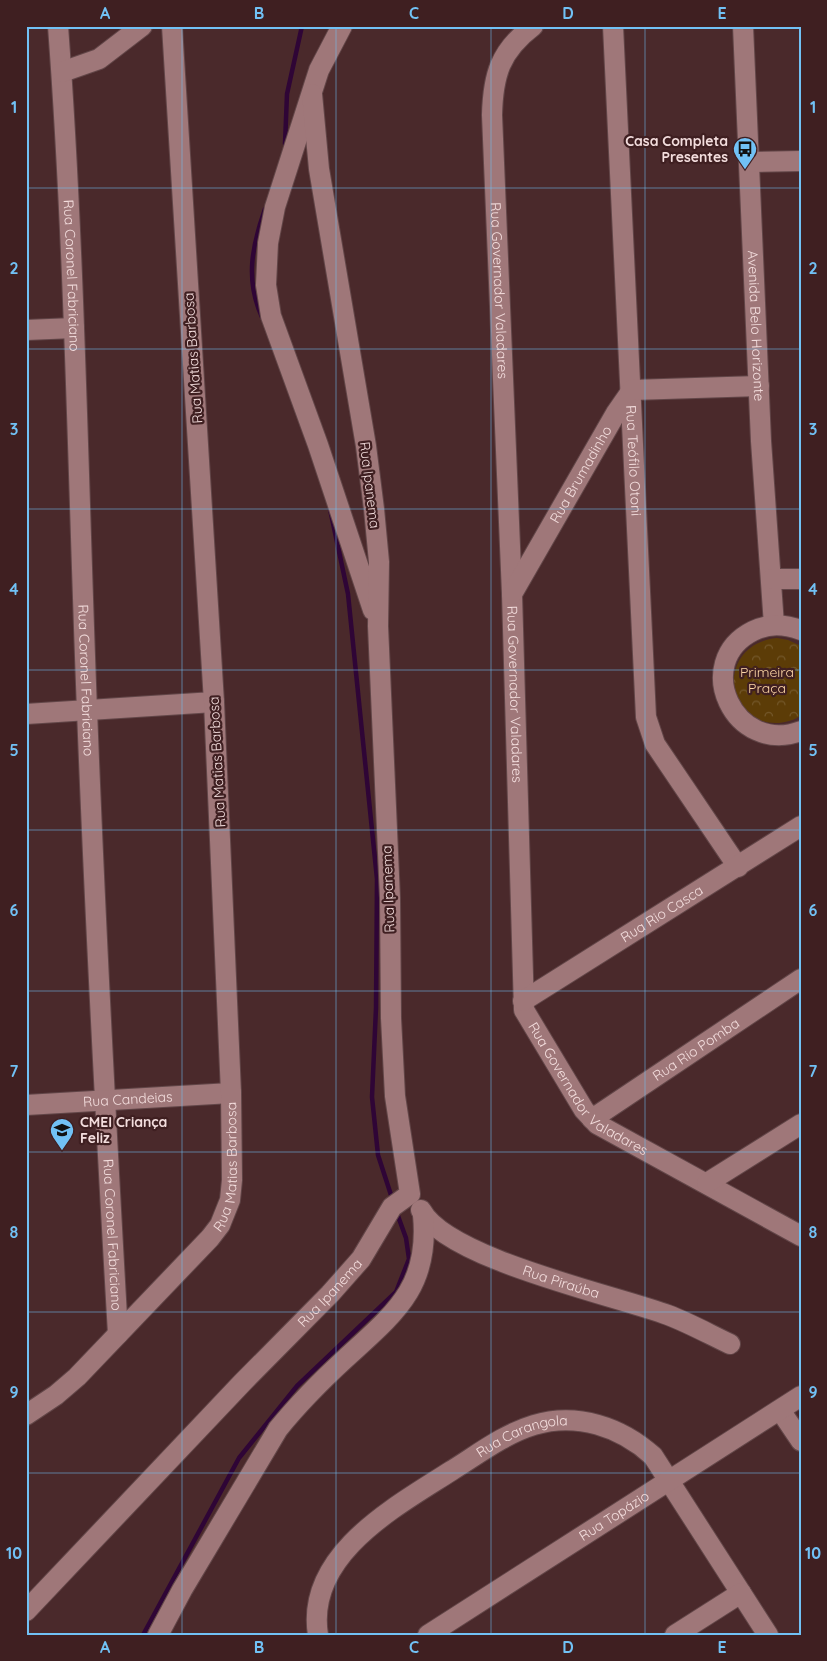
<svg xmlns="http://www.w3.org/2000/svg" width="827" height="1661" font-family="Quicksand,sans-serif">
<style>
.park{fill:url(#park-crowns)}
.lines{fill:none;stroke-linecap:round;stroke-linejoin:round}
.stream{stroke:#2f0536;stroke-width:4.5}
.minor-casing{stroke:#624648;stroke-width:22}
.minor{stroke:#9f7779;stroke-width:20}
.grid{fill:none;stroke:#71c1f5;stroke-width:1;stroke-opacity:0.55}
.labels{text-anchor:middle;dominant-baseline:central;stroke-width:4.5;stroke-linejoin:round;paint-order:stroke}
.poi-label{font-size:14px;font-weight:bold;fill:#f3dddd;stroke:#3f1f21;text-anchor:end}
.street-label{font-size:14px;fill:#f3dddd;stroke:#3f1f21}
.park-label{font-size:14px;fill:#fcd5a5;stroke:#3f1f21}
.neatline{fill:none;stroke:#71c1f5;stroke-width:2}
.grid-label{font-size:16px;text-anchor:middle;font-weight:bold;fill:#71c1f5}
</style>
<defs>
<pattern id="park-crowns" width="20" height="18" patternUnits="userSpaceOnUse" patternTransform="scale(1.25)"><rect width="20" height="18" fill="#5c3c07"/><path d="M2 6a3 3 0 1 1 6 0M12 15a3 3 0 1 1 6 0" fill="none" stroke="#74582b"/></pattern>
</defs>
<rect width="100%" height="100%" fill="#4a292b"/>
<path class="park" d="M777,638L788,640L801,646V715C795,720 787,722 779,723C722,726 716,644 777,638Z"/>
<g class="lines">
<path class="stream" d="M285,144L287,94L302,26
M262,317C245,280 252,246 265,209
M330,509L348,594L377,879L376,1008L372,1097L378,1155L391,1195
M143,1635L239,1458L297,1386L396,1292L409,1259L406,1238L398,1216"/>
<g class="minor-casing">
<g id="minor">
<path id="s1" d="M58,26C75,254 78,482 87,710C95,918 106,1126 118,1334"/>
<path d="M342,26L319,70L275,207L268,243L266,285L271,316L318,445L373,610"/>
<path id="s2" d="M533,26C500,51 493,75 492,115L512,594L524,1010L584,1110L597,1124L801,1236"/>
<path id="s3" d="M613,26L646,717L655,744L738,867"/>
<path id="s4" d="M743,26L761,441L774,625"/>
<path d="M62,72L99,59L142,26"/>
<path d="M751,162L801,161"/>
<path d="M26,330L74,328"/>
<path d="M772,579H801"/>
<path id="s5" d="M512,594L616,413L632,390L759,386"/>
<path d="M801,630C784,624 769,623 753,631C691,662 734,756 801,731"/>
<path d="M26,714L214,702"/>
<path id="s6" d="M523,1001L801,826"/>
<path id="s7" d="M26,1105L231,1093"/>
<path id="s8" d="M592,1119L801,979"/>
<path d="M707,1183L801,1124"/>
<path id="s9" d="M421,1210C447,1259 614,1295 668,1315C689,1323 709,1334 730,1344"/>
<path d="M780,1410L801,1441"/>
<path id="s10" d="M26,1415L56,1395L77,1377L210,1238L220,1225L230,1200L232,1180L231,1093L214,702L172,26"/>
<path id="s11" d="M26,1611L242,1383L330,1294L361,1259L392,1207L410,1194L395,1096L391,1018L390,898L378,626L379,562L374,509L366,446L319,169L312,94"/>
<path d="M158,1635L182,1590L278,1429C299,1403 322,1380 346,1358C395,1313 430,1287 423,1215"/>
<path id="s12" d="M318,1635C305,1555 395,1507 451,1471C477,1455 504,1434 534,1425C577,1412 621,1427 653,1456L741,1593"/>
<path id="s13" d="M428,1635L801,1396"/>
<path d="M675,1635L741,1593L768,1635"/>
</g>
</g>
<use href="#minor" class="minor"/>
</g>
<path class="grid" d="M182,26V1635M336,26V1635M491,26V1635M645,26V1635M26,188H801M26,349H801M26,509H801M26,670H801M26,830H801M26,991H801M26,1152H801M26,1312H801M26,1473H801"/>
<defs>
<g id="bus-pin" transform="scale(1.25)"><path d="M0 17L-7.5 6A9.5 9.5 0 1 1 7.5 6Z" fill="#71c1f5" stroke="#3f1f21"/><path d="M-5-6H5V4H4V6H2V4H-2V6H-4V4H-5ZM-3.5-4V0h7V-4ZM-3.5 1.2v1.5H-2V1.2ZM2 1.2v1.5H3.5V1.2Z" fill="#111"/></g>
<g id="school-pin" transform="scale(1.25)"><path d="M0 17L-7.5 6A9.5 9.5 0 1 1 7.5 6Z" fill="#71c1f5" stroke="#3f1f21"/><path d="M0-5L7-2L0 1L-7-2ZM-4 1L0 2.5L4 1V4Q0 6-4 4Z" fill="#111"/></g>
</defs>
<g fill-rule="evenodd">
<use href="#bus-pin" x="745" y="149"/>
<use href="#school-pin" x="62" y="1130"/>
</g>
<g class="labels">
<g class="poi-label">
<text x="728" y="141">Casa Completa<tspan x="728" dy="16">Presentes</tspan></text>
<text x="80" y="1122" text-anchor="start">CMEI Criança<tspan x="80" dy="16">Feliz</tspan></text>
</g>
<g class="street-label">
<text stroke="none"><textPath href="#s1" startOffset="250">Rua Coronel Fabriciano</textPath></text>
<text stroke="none"><textPath href="#s2" startOffset="278">Rua Governador Valadares</textPath></text>
<text stroke="none"><textPath href="#s4" startOffset="300">Avenida Belo Horizonte</textPath></text>
<text transform="translate(193 358) rotate(-94)">Rua Matias Barbosa</text>
<text stroke="none"><textPath href="#s3" startOffset="435">Rua Teófilo Otoni</textPath></text>
<text stroke="none"><textPath href="#s5" startOffset="138">Rua Brumadinho</textPath></text>
<text transform="translate(370 485) rotate(83)">Rua Ipanema</text>
<text stroke="none"><textPath href="#s1" startOffset="655">Rua Coronel Fabriciano</textPath></text>
<text stroke="none"><textPath href="#s2" startOffset="682">Rua Governador Valadares</textPath></text>
<text transform="translate(217 762) rotate(-93)">Rua Matias Barbosa</text>
<text transform="translate(388 889) rotate(-92)">Rua Ipanema</text>
<text stroke="none"><textPath href="#s6" startOffset="164">Rua Rio Casca</textPath></text>
<text stroke="none"><textPath href="#s8" startOffset="125">Rua Rio Pomba</textPath></text>
<text stroke="none"><textPath href="#s2" startOffset="1102">Rua Governador Valadares</textPath></text>
<text stroke="none"><textPath href="#s7" startOffset="102">Rua Candeias</textPath></text>
<text stroke="none"><textPath href="#s10" startOffset="332">Rua Matias Barbosa</textPath></text>
<text stroke="none"><textPath href="#s1" startOffset="1210">Rua Coronel Fabriciano</textPath></text>
<text stroke="none"><textPath href="#s9" startOffset="160">Rua Piraúba</textPath></text>
<text stroke="none"><textPath href="#s11" startOffset="440">Rua Ipanema</textPath></text>
<text stroke="none"><textPath href="#s12" startOffset="305">Rua Carangola</textPath></text>
<text stroke="none"><textPath href="#s13" startOffset="221">Rua Topázio</textPath></text>
</g>
<g class="park-label">
<text x="767" y="672">Primeira<tspan x="767" dy="16">Praça</tspan></text>
</g>
</g>
<rect width="827" height="1661" fill="none" stroke="#3f1f21" stroke-width="55"/>
<rect x="28" y="28" width="772" height="1606" class="neatline"/>
<g class="grid-label">
<text x="105" y="19">A</text>
<text x="259" y="19">B</text>
<text x="414" y="19">C</text>
<text x="568" y="19">D</text>
<text x="722" y="19">E</text>
<text x="14" y="113">1</text>
<text x="813" y="113">1</text>
<text x="14" y="274">2</text>
<text x="813" y="274">2</text>
<text x="14" y="435">3</text>
<text x="813" y="435">3</text>
<text x="14" y="595">4</text>
<text x="813" y="595">4</text>
<text x="14" y="756">5</text>
<text x="813" y="756">5</text>
<text x="14" y="916">6</text>
<text x="813" y="916">6</text>
<text x="14" y="1077">7</text>
<text x="813" y="1077">7</text>
<text x="14" y="1238">8</text>
<text x="813" y="1238">8</text>
<text x="14" y="1398">9</text>
<text x="813" y="1398">9</text>
<text x="14" y="1559">10</text>
<text x="813" y="1559">10</text>
<text x="105" y="1653">A</text>
<text x="259" y="1653">B</text>
<text x="414" y="1653">C</text>
<text x="568" y="1653">D</text>
<text x="722" y="1653">E</text>
</g>
</svg>
